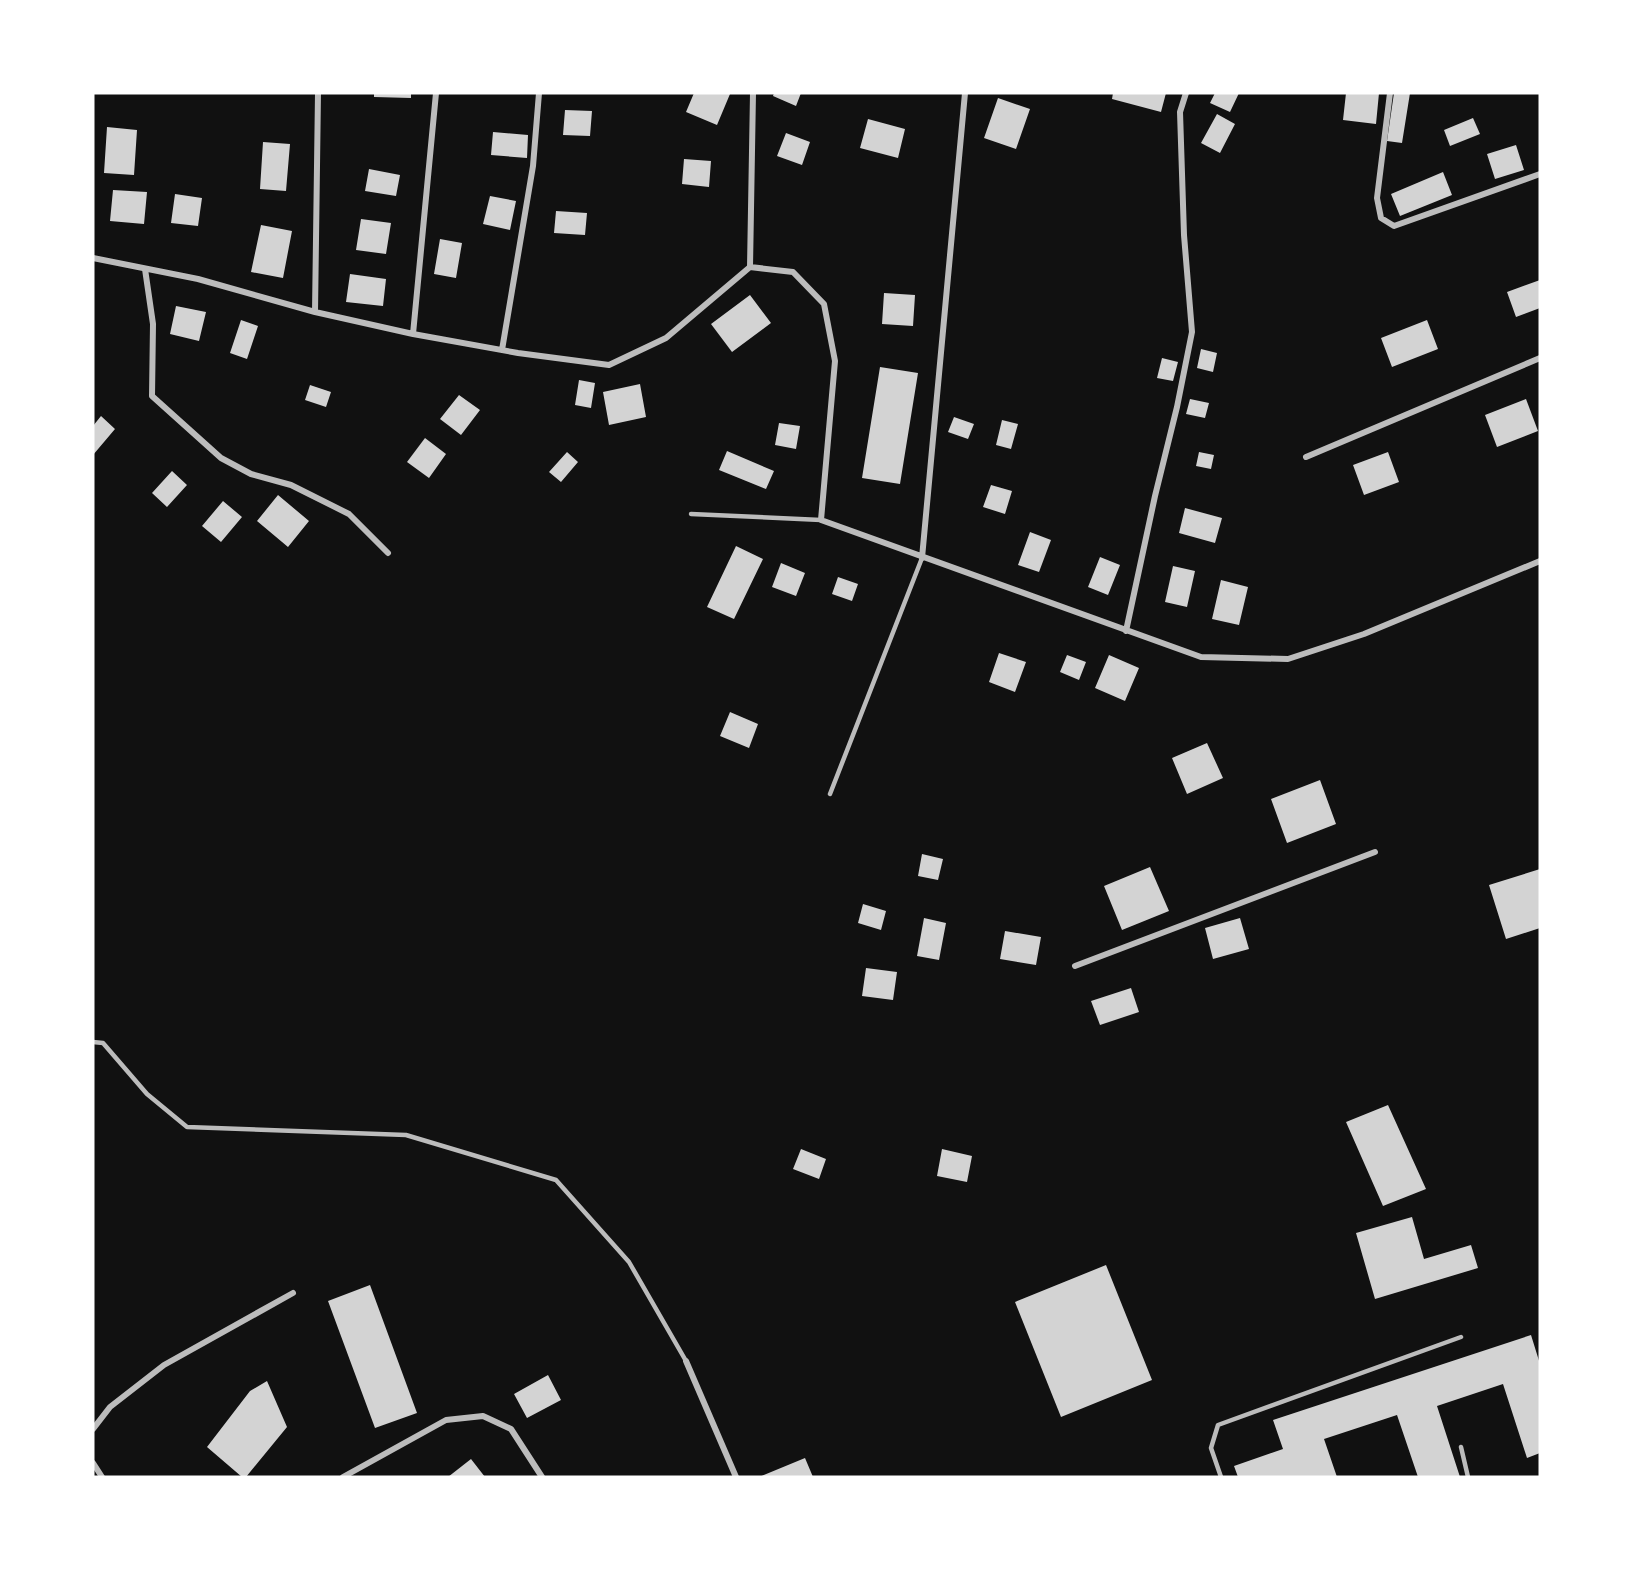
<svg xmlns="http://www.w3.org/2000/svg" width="1633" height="1570" font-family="'Fira Sans',sans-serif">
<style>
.building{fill:#d3d3d3}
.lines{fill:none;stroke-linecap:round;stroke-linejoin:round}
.service{stroke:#bcbcbc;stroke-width:4.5}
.minor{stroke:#bcbcbc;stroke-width:6}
</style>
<rect width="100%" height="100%" fill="#111"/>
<path class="building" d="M374,93H411V98L374,97Z
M694,93L730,94L717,125L686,112Z
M774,93H801L796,106L773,96Z
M1113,93H1166L1161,112L1112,99Z
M1215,93H1239L1230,112L1210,103Z
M1346,93H1379L1376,124L1343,120Z
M1394,93H1410L1402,143L1387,141Z
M998,98L1030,109L1016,149L984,138Z
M565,110L592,111L590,136L563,135Z
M1217,114L1235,124L1220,153L1201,143Z
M1473,118L1480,134L1450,146L1444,130Z
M868,119L905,129L898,158L860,148Z
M107,127L137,130L134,175L104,173Z
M493,132L528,135L527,158L491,155Z
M786,133L810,142L802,165L777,156Z
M263,142L290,144L286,191L260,189Z
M1516,145L1524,170L1495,179L1487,154Z
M684,159L711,161L709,187L682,184Z
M369,169L400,175L396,196L365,191Z
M1443,172L1452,195L1400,216L1391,194Z
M113,190L147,192L144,224L110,221Z
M175,194L202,198L198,226L171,223Z
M490,196L516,201L510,230L483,224Z
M556,211L587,213L585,235L554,233Z
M361,219L391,223L386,254L356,250Z
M261,225L292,231L283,278L251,272Z
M440,239L462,243L456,278L434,274Z
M350,274L386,279L383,306L346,302Z
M1540,280V308L1516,317L1507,292Z
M884,293L915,295L913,326L882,324Z
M750,295L771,323L732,352L711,324Z
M176,306L206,312L199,341L170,334Z
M241,320L258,326L247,359L230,353Z
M1427,320L1438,349L1392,367L1381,338Z
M1201,349L1217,353L1213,372L1197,368Z
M1162,358L1178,362L1173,381L1157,378Z
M880,367L918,373L900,484L862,478Z
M579,380L595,383L591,408L575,405Z
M640,384L646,417L609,425L603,392Z
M310,385L331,392L326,407L305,400Z
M459,395L480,410L461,435L440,419Z
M1190,399L1209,403L1205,418L1186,414Z
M1526,399L1538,431L1497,447L1485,415Z
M101,416L115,429L93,455V426Z
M954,417L974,424L968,439L948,432Z
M1002,420L1018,424L1011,449L996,445Z
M779,423L800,426L796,449L775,445Z
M425,438L446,454L429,478L407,462Z
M727,451L774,471L766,489L719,470Z
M567,452L578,462L561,482L549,472Z
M1199,452L1214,455L1211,469L1196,466Z
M1388,452L1399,482L1364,495L1353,465Z
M172,471L187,485L167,507L152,493Z
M991,485L1012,491L1005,514L983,507Z
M278,495L309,521L288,547L257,521Z
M223,501L242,517L221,542L202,526Z
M1185,508L1222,518L1215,543L1179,533Z
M1030,532L1051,540L1039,572L1018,565Z
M736,546L763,559L734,619L707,607Z
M1100,557L1120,565L1108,595L1088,587Z
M781,563L805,573L796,596L772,587Z
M1173,566L1195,571L1187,607L1165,602Z
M838,577L858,584L852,601L832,594Z
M1221,580L1248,587L1239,625L1212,619Z
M999,653L1026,662L1015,692L989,682Z
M1067,655L1086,662L1079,680L1060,672Z
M1109,655L1139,668L1125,701L1095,688Z
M730,712L758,724L749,748L720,736Z
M1207,743L1223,778L1187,794L1172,758Z
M1320,780L1336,824L1287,843L1271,799Z
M922,854L943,859L938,880L918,876Z
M1150,867L1169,911L1122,930L1104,886Z
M1540,869V928L1506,939L1489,885Z
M863,904L886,911L881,930L858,923Z
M924,918L946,923L939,960L917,956Z
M1240,918L1249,949L1213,959L1205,928Z
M1005,931L1041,937L1036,965L1000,959Z
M866,968L897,972L893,1000L862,996Z
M1131,988L1139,1012L1100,1025L1091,1001Z
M1388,1105L1426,1189L1383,1206L1346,1122Z
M801,1149L826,1159L819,1179L793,1169Z
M942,1149L972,1156L967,1182L937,1176Z
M1412,1217L1424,1259L1471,1245L1478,1268L1375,1299L1356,1233Z
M1106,1265L1152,1380L1061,1417L1015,1302Z
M370,1285L417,1413L375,1428L328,1301Z
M1531,1335L1540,1364V1453L1527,1458L1503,1384L1437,1406L1460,1477H1418L1397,1415L1324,1439L1337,1477H1238L1234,1466L1283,1449L1273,1420Z
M548,1375L561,1400L527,1418L514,1394Z
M267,1381L287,1427L246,1477H242L207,1447L250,1391Z
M805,1458L813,1477H759Z
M471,1459L485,1477H448Z"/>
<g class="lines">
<path class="service" d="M691,514L821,520
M830,794L922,558
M93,1042L103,1043L147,1094L187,1127L406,1135L556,1180L629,1262L686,1361
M1461,1447L1468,1477
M1221,1477L1211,1448L1218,1425L1461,1337"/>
<path class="minor" d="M1390,93L1377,198L1381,218L1394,226L1540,174
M93,258L198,279L315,312L413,334L518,353L609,365L666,338L750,267
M750,267L793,272L824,304L835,361L821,520L1201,657L1288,659L1364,634L1540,561
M750,267L753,93
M145,269L153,324L152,396L221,458L251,474L291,485L349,514L388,553
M315,312L318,93
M413,334L436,93
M502,350L533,166L539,93
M1306,457L1540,358
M922,558L965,93
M1126,631L1155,496L1177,407L1192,332L1184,235L1180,112L1186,93
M1075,966L1375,852
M686,1361L736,1477
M93,1429L110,1407L164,1365L293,1293
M93,1463L102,1477
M343,1477L446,1420L483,1416L511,1429L542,1477"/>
</g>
<rect width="1633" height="1570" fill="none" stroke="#ffffff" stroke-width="189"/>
</svg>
